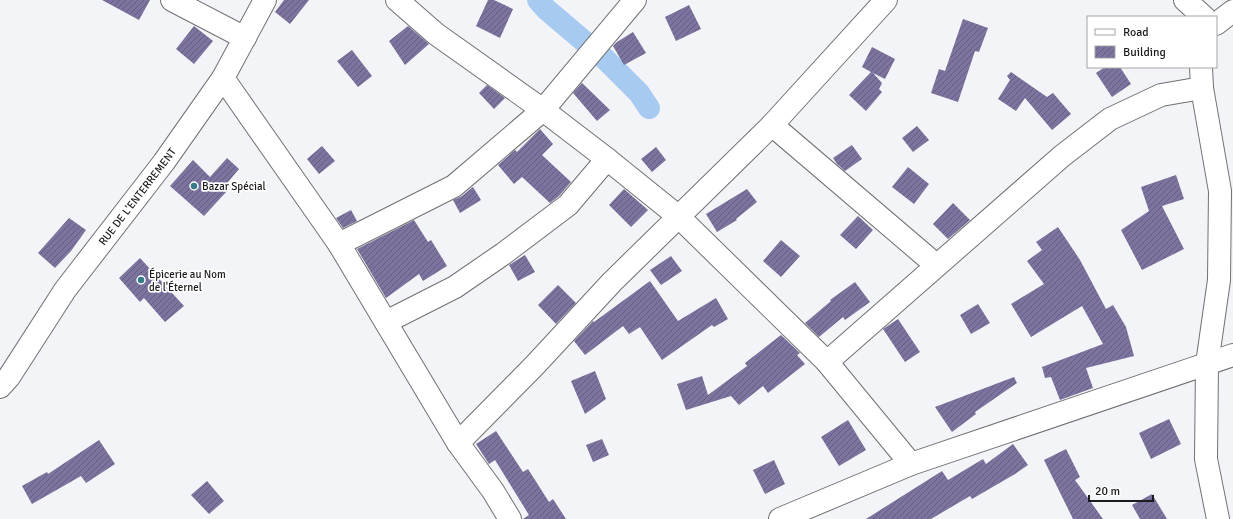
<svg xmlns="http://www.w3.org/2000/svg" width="1233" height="519" font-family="Signika,sans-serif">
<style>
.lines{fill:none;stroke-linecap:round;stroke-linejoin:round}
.canal{stroke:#a7caf1;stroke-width:22}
.building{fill:url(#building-hatch)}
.minor-casing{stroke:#707173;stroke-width:24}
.minor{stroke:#fff;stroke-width:22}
.poi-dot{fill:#367c88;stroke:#fff;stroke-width:1.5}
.labels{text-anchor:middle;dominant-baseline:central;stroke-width:3.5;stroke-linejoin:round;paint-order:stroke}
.poi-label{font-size:11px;fill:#1a1b1c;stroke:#fff;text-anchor:start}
.street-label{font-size:11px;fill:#1a1b1c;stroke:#fff}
</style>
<defs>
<pattern id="building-hatch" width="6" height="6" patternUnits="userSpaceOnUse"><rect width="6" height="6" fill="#7d739f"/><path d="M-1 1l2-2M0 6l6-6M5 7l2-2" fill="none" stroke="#665e81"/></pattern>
</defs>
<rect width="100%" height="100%" fill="#f3f4f7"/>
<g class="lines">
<path class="canal" d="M538,0L546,9L586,43
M604,58L639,93L649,108"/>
</g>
<path class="building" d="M102,0H150L139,20Z
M284,0H309L290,24L275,12Z
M488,0H494L513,9L500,38L476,26Z
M689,5L701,29L676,41L665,17Z
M963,19L988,28L979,52L975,51L958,102L931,93L939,69L945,71Z
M194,26L213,41L194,64L176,49Z
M408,26L429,44L405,65L389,41Z
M633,32L646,53L624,65L613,46L617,42Z
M872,47L895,59L885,79L873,73L882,83L879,89L882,92L866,111L849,95L871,72L862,67Z
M352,50L372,76L358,87L337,61Z
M1105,67H1120L1131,84L1112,97L1096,73Z
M1011,72L1047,97L1053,93L1071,114L1052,130L1025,98L1016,111L998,99L1010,80L1007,76Z
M582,83L610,110L597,121L573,93Z
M487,85L505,98L494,109L479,93Z
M917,126L929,140L913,152L902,138Z
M540,129L553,144L542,155L571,182L559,196L550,203L522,177L514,184L498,165L515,150L517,152Z
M852,145L862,159L845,171L837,164L833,158Z
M322,146L335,161L319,174L307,159Z
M656,147L666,160L652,172L641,159Z
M227,158L239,169L223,188L227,191L204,216L170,186L193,160L210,177Z
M908,167L929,184L914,204L892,187Z
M1176,175L1184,199L1162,206L1184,249L1142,270L1121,230L1149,211L1141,187Z
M473,187L481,200L460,213L453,200L462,196Z
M624,189L648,210L631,227L609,205Z
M747,189L757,202L736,219L737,220L717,232L706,214Z
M953,203L970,220L948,239L933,224Z
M351,210L357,221L343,228L336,218Z
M858,216L873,230L856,249L840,235Z
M69,218L86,230L71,251L55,268L38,253Z
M414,220L428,242L431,240L447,266L423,281L419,274L386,298L357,249Z
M1058,227L1080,260L1106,309L1113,305L1126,327L1134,356L1086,368L1093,388L1060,400L1051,377L1045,378L1042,367L1103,344L1082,306L1031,337L1011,304L1044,284L1027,261L1042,250L1036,242Z
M781,240L800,256L781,277L763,261Z
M525,255L535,272L518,281L509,265Z
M671,256L682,271L661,285L650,270Z
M140,258L184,306L165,322L144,298L140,302L119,278Z
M650,281L678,321L716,298L728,319L714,327L712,325L662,360L640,327L629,334L623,326L585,355L574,341L593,321L594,322Z
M855,282L870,302L845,320L843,317L819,337L805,323L831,301L830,300Z
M558,285L576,303L556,324L538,305Z
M978,304L990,323L971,334L960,315Z
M898,319L920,352L905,362L883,329Z
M781,335L800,353L797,355L805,364L768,393L763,386L739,405L731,396L686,410L677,384L702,376L708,395L747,366L745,363Z
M595,371L606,399L585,414L571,381Z
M1014,377L1017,383L975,412L976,414L952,432L935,407Z
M1169,419L1181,444L1151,459L1139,433Z
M848,420L866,450L839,466L821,437Z
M496,431L523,472L528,469L549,502L553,499L566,519H523L529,515L495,460L489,464L476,444Z
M602,439L609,455L593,462L586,445Z
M99,440L115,464L86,483L81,476L32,504L22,486L47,472L48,474Z
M1013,444L1028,465L1015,474L972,499L970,496L931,519H866L942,471L948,480L983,459L986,464Z
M1066,449L1080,477L1075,480L1103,519H1073L1044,460Z
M774,460L785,484L765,494L753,470Z
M207,481L224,501L209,514L191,495Z
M1152,494L1167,519H1140L1132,505Z"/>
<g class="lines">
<g class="minor-casing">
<g id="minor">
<path d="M172,0L245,38"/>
<path d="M397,0L436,34L543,110L607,159L679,217L827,362L1062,156L1110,119L1161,95L1202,88"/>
<path d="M1185,0L1204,17"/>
<path d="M1216,24L1233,11"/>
<path d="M1201,67L1202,88L1220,191L1219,280L1207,364L1206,459L1218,519"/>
<path d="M223,78L339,244L458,443L493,491L510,519"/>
<path d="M772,125L936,265"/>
<path d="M339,244L454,186L543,110L635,0"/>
<path d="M386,322L455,287L503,254L568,205L607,159"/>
<path d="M827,362L911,464"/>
<path id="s1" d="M0,387L9,377L65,290L164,162L223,78L265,0"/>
<path d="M458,443L535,365L612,282L772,125L886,0"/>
<path d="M780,519L911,464L1233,355"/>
</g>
</g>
<use href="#minor" class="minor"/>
</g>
<g class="poi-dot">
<circle cx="194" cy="186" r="4"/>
<circle cx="141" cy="280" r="4"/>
</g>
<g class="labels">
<g class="poi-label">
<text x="202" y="186">Bazar Spécial</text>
<text x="149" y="274">Épicerie au Nom<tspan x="149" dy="13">de l'Éternel</tspan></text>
</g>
<g class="street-label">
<text stroke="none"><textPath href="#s1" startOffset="235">RUE DE L'ENTERREMENT</textPath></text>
</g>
</g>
<rect x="1087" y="16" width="130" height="52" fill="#ffffff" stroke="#a3a4a4"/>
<rect x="1095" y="29" width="20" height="6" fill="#ffffff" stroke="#a3a4a4"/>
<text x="1123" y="36" font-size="12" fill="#1a1b1c">Road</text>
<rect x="1095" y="46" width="20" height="12" fill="url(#building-hatch)" stroke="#a3a4a4"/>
<text x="1123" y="56" font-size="12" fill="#1a1b1c">Building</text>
<path d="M1089 495v6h64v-6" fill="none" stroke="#1a1b1c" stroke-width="2"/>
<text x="1095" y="495" font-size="12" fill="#1a1b1c" stroke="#ffffff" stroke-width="3" paint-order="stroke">20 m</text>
</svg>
